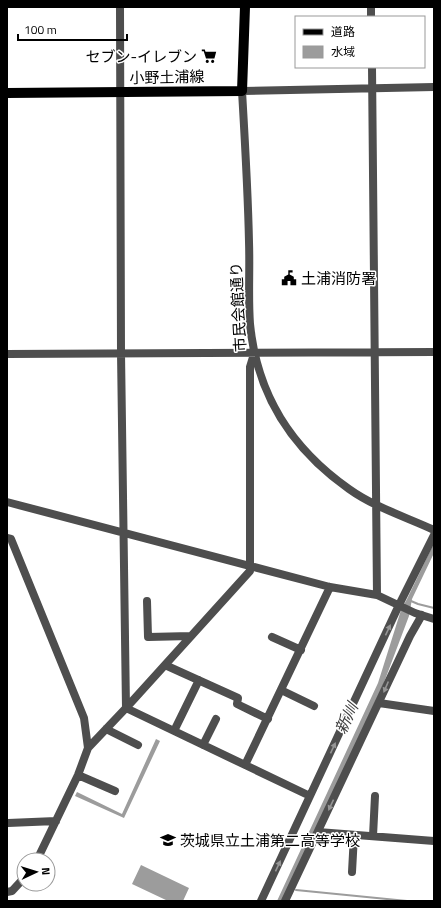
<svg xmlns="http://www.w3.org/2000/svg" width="441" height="908" font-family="'Titillium Web','Noto Sans JP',sans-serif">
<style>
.water{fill:#9c9c9c}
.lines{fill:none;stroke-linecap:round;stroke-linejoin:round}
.stream{stroke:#9c9c9c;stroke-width:2}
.minor{stroke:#4e4e4e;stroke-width:8}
.major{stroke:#000;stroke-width:10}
.oneway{fill:#959595}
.labels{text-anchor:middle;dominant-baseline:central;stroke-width:3;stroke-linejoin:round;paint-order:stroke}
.poi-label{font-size:15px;fill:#000;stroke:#fff;text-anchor:start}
.street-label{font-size:15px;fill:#000;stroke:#fff}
.water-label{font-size:16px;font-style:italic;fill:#3d3d3d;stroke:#fff}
</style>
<rect width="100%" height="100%" fill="#fff"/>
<path class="water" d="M434,543V553L412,599L409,616L383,685L283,901H277L378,683L401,610L407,599Z
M156,739L160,741L124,818L75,796L77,792L122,814Z
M141,865L189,888L183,901H168L132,884Z"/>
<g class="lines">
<path class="stream" d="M411,601L418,604L434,608
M296,890L407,901"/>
<path class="minor" d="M120,7L121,353L126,708L310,796
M371,7V17
M372,67L377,595
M434,87L242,91C245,142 248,192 249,242C250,270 248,297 250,324C257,395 291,448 349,489C374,507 406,517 434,530
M7,354L434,352
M7,502L330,587L377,595L415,613L434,619
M7,538L11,539L84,718L88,748L78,775L37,860
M147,601L148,637L191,636
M272,637L301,650
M165,665L238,698L237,704L268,719
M281,690L314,706
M379,703L434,711
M106,729L138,745
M174,731L199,680
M203,745L216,719
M88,748L126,708L250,571V367L254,354
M245,765L330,587
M78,775L115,791
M8,823L56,821
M318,832L434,841
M373,836L375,796
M352,872L354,835
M7,892L12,891L24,878
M261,901L399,605L434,535
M285,901L410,636L422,615"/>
<path class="major" d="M7,93L242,91L245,7"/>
</g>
<defs><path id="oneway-solid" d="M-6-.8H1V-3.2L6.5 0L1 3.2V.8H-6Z"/></defs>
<g class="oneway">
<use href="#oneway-solid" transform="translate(388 630) rotate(-65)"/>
<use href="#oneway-solid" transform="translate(386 687) rotate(113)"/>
<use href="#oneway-solid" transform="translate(333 748) rotate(-65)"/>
<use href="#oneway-solid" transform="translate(331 805) rotate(115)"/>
<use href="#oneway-solid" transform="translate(278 866) rotate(-65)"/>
</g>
<defs>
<g id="supermarket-bare" transform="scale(1.2)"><path d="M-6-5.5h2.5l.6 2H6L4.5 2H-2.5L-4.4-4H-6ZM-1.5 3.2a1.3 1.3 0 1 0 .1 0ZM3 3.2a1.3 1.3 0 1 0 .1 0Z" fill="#000" stroke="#fff" stroke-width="2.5" paint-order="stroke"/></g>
<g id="civic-bare" transform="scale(1.2)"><path d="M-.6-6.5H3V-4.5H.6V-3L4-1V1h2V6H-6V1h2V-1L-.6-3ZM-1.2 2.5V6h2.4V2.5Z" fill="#000" stroke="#fff" stroke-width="2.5" paint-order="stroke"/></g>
<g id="school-bare" transform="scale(1.2)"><path d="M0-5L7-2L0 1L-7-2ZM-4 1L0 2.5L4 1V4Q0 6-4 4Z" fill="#000" stroke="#fff" stroke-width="2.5" paint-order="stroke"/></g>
</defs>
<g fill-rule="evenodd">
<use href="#supermarket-bare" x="209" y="56"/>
<use href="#civic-bare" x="289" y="278"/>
<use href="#school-bare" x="168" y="840"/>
</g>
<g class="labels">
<g class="poi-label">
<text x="197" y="56" text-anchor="end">セブン-イレブン</text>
<text x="301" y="278">土浦消防署</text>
<text x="180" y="840">茨城県立土浦第二高等学校</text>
</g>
<g class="street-label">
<text transform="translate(167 77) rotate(-1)">小野土浦線</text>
<text transform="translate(238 307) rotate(-93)">市民会館通り</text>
</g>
<g class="water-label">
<text transform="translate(346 718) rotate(-65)">新川</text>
</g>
</g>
<rect width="441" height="908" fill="none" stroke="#000000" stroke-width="16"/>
<rect x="295" y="16" width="130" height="52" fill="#ffffff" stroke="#999999"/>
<rect x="303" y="29" width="20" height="6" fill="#000000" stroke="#999999"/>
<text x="331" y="36" font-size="12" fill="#000000">道路</text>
<rect x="303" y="46" width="20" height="12" fill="#9c9c9c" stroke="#999999"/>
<text x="331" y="56" font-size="12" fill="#000000">水域</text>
<g transform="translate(36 872) rotate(86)"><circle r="19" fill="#ffffff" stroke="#999999"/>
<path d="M0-3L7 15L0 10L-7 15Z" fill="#000000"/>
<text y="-6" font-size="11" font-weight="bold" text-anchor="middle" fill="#000000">N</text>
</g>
<path d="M18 34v6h109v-6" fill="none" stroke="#000000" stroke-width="2"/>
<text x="24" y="34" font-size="12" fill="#000000" stroke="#ffffff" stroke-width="3" paint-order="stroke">100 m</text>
</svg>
